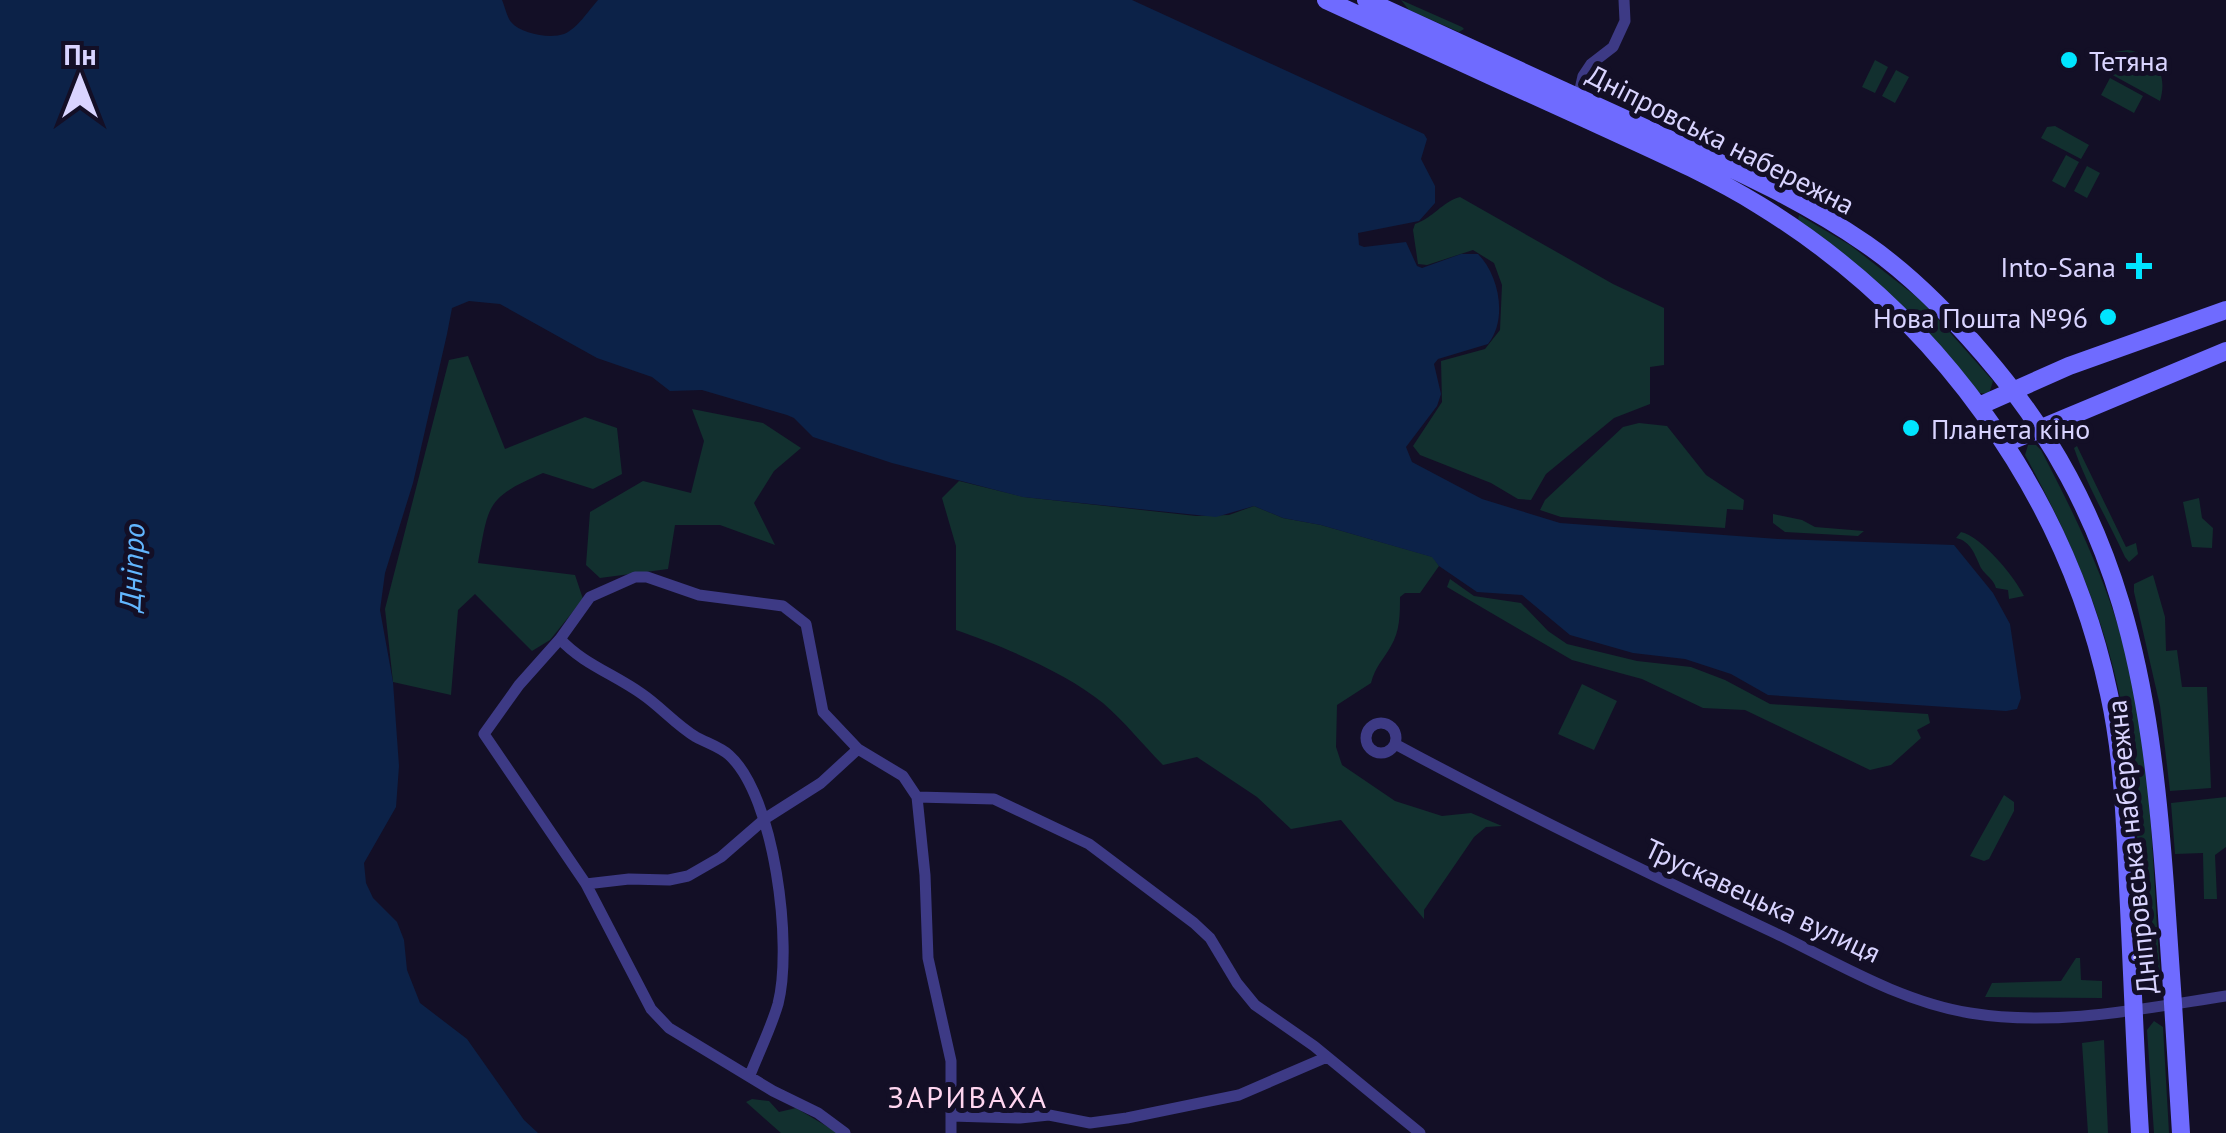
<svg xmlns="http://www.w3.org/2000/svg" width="2226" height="1133" font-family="'PT Sans',sans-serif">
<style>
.green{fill:#12302f}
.water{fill:#0c2248}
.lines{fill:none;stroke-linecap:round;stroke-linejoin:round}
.minor{stroke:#3d3a85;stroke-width:11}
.secondary{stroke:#6f6bff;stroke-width:18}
.poi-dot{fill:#00e5ff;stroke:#130f26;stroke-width:4}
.labels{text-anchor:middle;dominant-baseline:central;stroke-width:10;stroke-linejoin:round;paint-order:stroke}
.poi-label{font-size:28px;fill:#d9d4ff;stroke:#130f26;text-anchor:start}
.street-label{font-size:28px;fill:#d9d4ff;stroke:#130f26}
.water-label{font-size:30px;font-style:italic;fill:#62b6ff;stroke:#130f26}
.neighbourhood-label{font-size:30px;letter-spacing:2.5px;fill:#ffd6f0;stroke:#130f26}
</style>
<rect width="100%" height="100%" fill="#130f26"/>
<path class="green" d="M1401,0L1462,27L1464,29L1459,32L1409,10Z
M2128,50C2156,55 2168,74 2160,101L2098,67L2114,52Z
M1875,60L1888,67L1875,93L1862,87Z
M1896,70L1909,77L1895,103L1882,96Z
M2110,78L2143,96L2134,113L2101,95Z
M2055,126L2089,145L2081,159L2041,138L2047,127Z
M2066,155L2079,162L2065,188L2052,181Z
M2087,166L2100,173L2087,198L2074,191Z
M1460,197L1613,284L1664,308V365L1650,367V404L1614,418L1546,474L1531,500L1518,499L1491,483L1420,455L1413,446L1442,402L1441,361L1485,349L1500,330L1502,285L1494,263L1473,250L1427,265L1418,264L1413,230L1415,224C1433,218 1442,202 1460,197Z
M1799,215L1850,245L1922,301L1993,381L1989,394L1979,393C1923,325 1869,272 1798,220Z
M468,356L505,449L585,417L617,428L622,474L593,489L543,473C486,498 489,503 478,563L575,575L583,599L550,640L532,651L475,594L458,610L451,695L393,682L385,609L449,360Z
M692,409L763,423L801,448L774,471L754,503L775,545L720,525H675L668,569L600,578L586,565L590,512L643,481L691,493L704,441Z
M1639,423L1667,426L1706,475L1744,500L1743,510L1727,509L1725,528L1561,517L1540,510L1545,500L1623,427Z
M2028,445H2036L2041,450C2074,513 2105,577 2124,646C2152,751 2152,863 2160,971L2159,980L2154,986L2144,981C2138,887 2140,790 2120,697C2102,610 2067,532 2025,455Z
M2077,446L2126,547L2136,543L2138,554L2129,562L2125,557C2108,520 2087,486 2074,448Z
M959,481L1024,497L1196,516L1229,515L1254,506L1283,518L1321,525L1433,557L1439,566L1420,593H1405L1400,597C1400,614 1400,631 1391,646C1383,660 1375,667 1371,683L1337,705L1336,747L1342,765L1395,801L1442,816L1471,813L1502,826L1486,827L1474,837L1424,910V919L1341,820L1291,829L1257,797L1197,757L1163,765C1143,745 1124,721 1103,703C1065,672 1002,646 956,630V546L942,498Z
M2199,498L2202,518L2213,528L2212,548L2192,547L2183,502Z
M1773,514L1802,520L1815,527L1864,531L1858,536L1785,532L1773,523Z
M1961,532C1982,537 2014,576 2024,596L2009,599L2008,590L1996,588C1993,578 1986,576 1981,568C1975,555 1971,541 1956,538Z
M2153,575L2165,617L2166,651L2177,650L2182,687H2207L2211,788L2170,791L2160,706L2134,592V584Z
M1450,579L1474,596L1521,603L1548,631L1567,644L1637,661L1691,667L1725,680L1770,704L1928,714L1930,723L1917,730L1921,738L1891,765L1870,770L1745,710L1703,708L1642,679L1572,660L1447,587Z
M1582,684L1617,701L1594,750L1558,734Z
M2004,795L2014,802V811L1989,859L1984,861L1970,856Z
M2226,797V847L2215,855L2217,899H2204L2203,853L2175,854L2171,803Z
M2076,958H2080L2081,980L2102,981V998L1985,997L1992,983L2061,981Z
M2154,1021L2163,1027L2169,1133H2154L2147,1030Z
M2104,1040L2108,1133H2088L2082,1043Z
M752,1099L769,1101L779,1112L796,1108L838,1133H781L746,1102Z"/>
<path class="water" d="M0,0H502C505,7 507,17 511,22C521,34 550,39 564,34C577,29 589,10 598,0H1132L1424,134L1427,139L1421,159L1435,186V203L1419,221L1358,233L1359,245L1364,247L1406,242L1417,266L1422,268L1461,254H1478C1499,275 1508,319 1488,344L1438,359L1434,364L1441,394L1437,406L1406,447L1412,462L1482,499L1560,523L1778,539L1954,545L1993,593L2010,624L2021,698L2017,709L2006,711L1768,695L1731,674L1685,659L1633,653L1570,635L1522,595L1477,592L1439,566L1432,557L1321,525L1283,518L1254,506L1216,517L1023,497L892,463L813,437L794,418L787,415L702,390L670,391L652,377L597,358L500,304L469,301L452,308L447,334L413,483L385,573L380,610L393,682L399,766L396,807L364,863L366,883L373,898L397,922L404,940L407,970L420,1003L467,1039L524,1120L538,1133H0Z"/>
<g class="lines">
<path class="minor" d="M1578,98L1583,76L1591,64L1613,47L1625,21L1624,0
M560,639C583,664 614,674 642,694C661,707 676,725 696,737C707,743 720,747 729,755C775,796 793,946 778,1004C771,1028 759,1052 750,1075
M1366 738a15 15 0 1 1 30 0a15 15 0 1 1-30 0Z
M1395,744C1519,811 1647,873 1775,933C1837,963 1901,1002 1970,1013C2056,1027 2141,1009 2226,996
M858,749L903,776L917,797L994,799L1089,844L1194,923L1210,938L1237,983L1255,1005L1314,1046L1420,1133
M917,797L925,875L928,958L951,1061V1133
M586,884L629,879L669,880L688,876L721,857L766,818L821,783L858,749L823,712L806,624L783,606L699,595L647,577H635L590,597L560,639L519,685L484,734L586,884L651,1009L669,1028L773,1091L818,1113L845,1133
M951,1116L1020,1118L1049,1115L1090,1123L1127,1118L1239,1095L1327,1057"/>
<path class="secondary" d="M1326,0C1413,40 1499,80 1586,119C1644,146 1704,171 1759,205C1935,313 2066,491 2109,694C2123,757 2125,822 2128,886C2132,968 2135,1051 2140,1133
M1366,0C1460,43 1554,86 1647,129C1722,164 1798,197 1866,244C1911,275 1949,314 1984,355C2123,516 2150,681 2165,886C2171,968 2176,1051 2181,1133
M1979,406L2069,366L2226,310
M2006,443L2226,351"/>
</g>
<g class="poi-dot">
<circle cx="2069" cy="60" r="10"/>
<path d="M2134 251h10v10h10v10h-10v10h-10v-10h-10v-10h10z"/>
<circle cx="2108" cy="317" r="10"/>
<circle cx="1911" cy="428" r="10"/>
</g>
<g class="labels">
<g class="poi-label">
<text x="2089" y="60">Тетяна</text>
<text x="2116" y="266" text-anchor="end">Into-Sana</text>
<text x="2088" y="317" text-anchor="end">Нова Пошта №96</text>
<text x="1931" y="428">Планета кіно</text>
</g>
<g class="street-label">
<text transform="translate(1721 139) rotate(27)">Дніпровська набережна</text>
<text transform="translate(2131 847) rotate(-96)">Дніпровська набережна</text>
<text transform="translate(1763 900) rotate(25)">Трускавецька вулиця</text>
</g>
<g class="water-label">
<text transform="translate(131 567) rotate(-87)">Дніпро</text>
</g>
<g class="neighbourhood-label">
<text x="968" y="1096">ЗАРИВАХА</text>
</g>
</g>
<g transform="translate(80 80)" stroke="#130f26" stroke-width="8" paint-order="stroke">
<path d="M0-8L18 38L0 25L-18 38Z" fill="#d9d4ff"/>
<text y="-15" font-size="28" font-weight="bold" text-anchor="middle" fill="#d9d4ff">Пн</text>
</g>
</svg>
